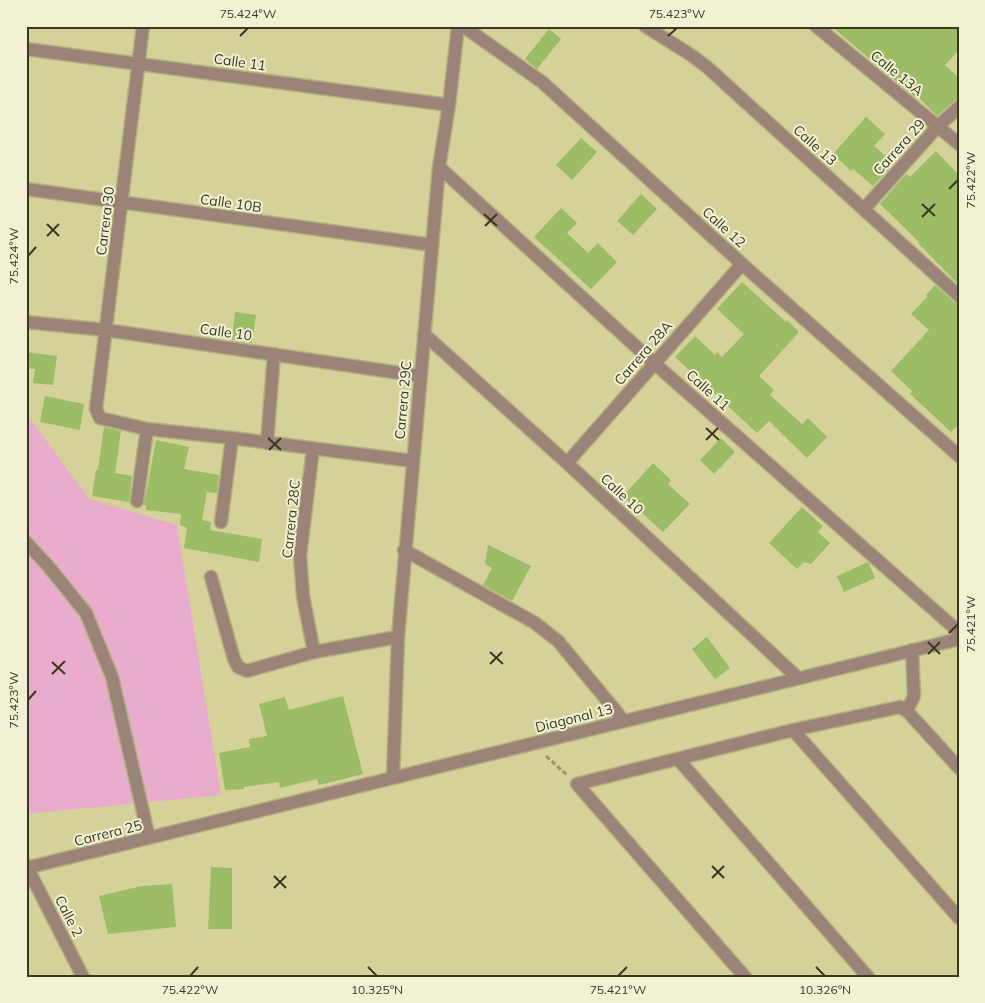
<svg xmlns="http://www.w3.org/2000/svg" width="985" height="1003" font-family="Mulish,sans-serif">
<style>
.green{fill:#e9accc}
.building{fill:#9cbc66}
.lines{fill:none;stroke-linecap:round;stroke-linejoin:round}
.minor-casing{stroke:#b2b07f;stroke-width:15}
.path{stroke:#99986b;stroke-width:3;stroke-dasharray:5 2.5;stroke-linecap:butt}
.minor{stroke:#9b8378;stroke-width:12}
.ticks{fill:none;stroke:#393821;stroke-width:2}
.labels{text-anchor:middle;dominant-baseline:central;stroke-width:4;stroke-linejoin:round;paint-order:stroke}
.street-label{font-size:14px;fill:#393821;stroke:#f2f1d4}
.neatline{fill:none;stroke:#393821;stroke-width:2}
.ticks-label{font-size:12px;text-anchor:middle;fill:#393821}
</style>
<rect width="100%" height="100%" fill="#d4d299"/>
<path class="green" d="M26,413L89,499L177,525L221,795L26,814Z"/>
<path class="building" d="M831,26H959V50L945,65L959,78V99L954,101L937,116L918,97L917,99Z
M549,29L561,39L537,69L525,59Z
M866,117L885,134L874,146L894,163L873,186L853,169L851,171L833,154Z
M581,138L597,152L572,180L556,165Z
M936,151L959,175V285L918,243L919,242L880,204L906,174L910,177Z
M641,194L657,209L633,235L617,221Z
M561,208L577,223L567,233L588,253L598,243L617,262L591,289L534,237Z
M742,282L786,322L787,320L799,332L759,376L774,390L770,395L802,424L808,418L827,437L807,458L769,421L757,433L675,357L695,336L715,355L717,352L722,357L744,334L717,309Z
M935,285L954,302L959,304V424L951,432L910,394L912,391L891,371L929,330L911,314L927,297L926,295Z
M235,312L256,315L252,343L232,340Z
M26,352L57,356L53,385L33,383L35,369L26,368Z
M45,396L84,404L80,430L40,422Z
M104,427L121,431L115,473L132,476L129,502L92,496L96,470H98Z
M721,438L735,452L714,474L700,460Z
M156,440L189,447L184,469L219,475L217,493L207,492L202,520L211,522L210,530L262,539L259,562L184,548L187,528L180,525L181,514L146,510V505H144Z
M653,463L671,480L668,484L690,504L663,532L623,496Z
M802,507L823,526L818,532L830,543L811,564L804,562L797,569L769,543Z
M488,545L531,566L512,601L483,585L492,568L485,564Z
M868,562L875,578L844,592L837,576Z
M707,637L730,668L715,679L692,649Z
M343,696L363,774L319,785L317,779L280,788L279,782L244,787V789L225,790L219,753L250,747L249,739L267,736L259,704L285,697L289,710Z
M211,867L232,868V929H208Z
M172,884L176,927L108,934L99,896L142,886Z"/>
<g class="lines">
<g class="minor-casing">
<path id="minor" d="M143,26L96,409L100,418L147,429L232,438L413,461
M463,26L542,82L742,264L959,456
M645,26L691,55L707,67L959,296
M816,26L959,144
M26,49L449,105
M439,167L654,363L959,632
M26,189L432,245
M864,209L938,126L959,107
M26,322L106,330L420,376
M424,334L567,463L798,678
M267,443L274,354
M313,449L300,556L303,596L314,652
M567,463L742,264
M137,501L147,429
M221,522L232,438
M26,542L48,566L86,613L112,677L149,838
M404,550L535,623L558,641L624,721
M211,577L234,659L238,667L247,671L314,652L398,637
M907,711L914,696L912,650
M793,730L959,918
M678,759L868,977
M393,778L398,637L439,167L449,105L458,26
M26,865L83,977
M26,868L959,639
M745,977L577,784L793,730L900,707L907,711L959,768"/>
</g>
<path class="path" d="M546,756L567,775"/>
<use href="#minor" class="minor"/>
</g>
<path class="ticks" d="M240,36L248,28M668,36L677,28M949,189L958,180M922,204L935,216M484,214L497,226M922,217L935,204M47,224L59,236M485,226L497,214M47,236L59,224M28,256L36,247M706,428L719,440M268,438L281,450M706,440L718,428M269,450L281,438M949,633L958,624M928,642L940,654M490,652L503,664M928,654L940,642M52,662L65,674M490,664L502,652M52,674L65,661M28,700L36,691M712,866L724,878M274,876L286,888M712,878L724,866M274,888L286,876M368,967L377,976M816,967L825,976M190,976L198,967M618,976L627,967"/>
<g class="labels">
<g class="street-label">
<text transform="translate(240 62) rotate(8)">Calle 11</text>
<text transform="translate(897 73) rotate(39)">Calle 13A</text>
<text transform="translate(815 145) rotate(42)">Calle 13</text>
<text transform="translate(899 147) rotate(-48)">Carrera 29</text>
<text transform="translate(231 203) rotate(8)">Calle 10B</text>
<text transform="translate(105 221) rotate(-83)">Carrera 30</text>
<text transform="translate(724 227) rotate(42)">Calle 12</text>
<text transform="translate(226 332) rotate(8)">Calle 10</text>
<text transform="translate(643 353) rotate(-49)">Carrera 28A</text>
<text transform="translate(708 390) rotate(42)">Calle 11</text>
<text transform="translate(403 400) rotate(-85)">Carrera 29C</text>
<text transform="translate(622 494) rotate(43)">Calle 10</text>
<text transform="translate(291 519) rotate(-84)">Carrera 28C</text>
<text transform="translate(574 718) rotate(-14)">Diagonal 13</text>
<text transform="translate(108 833) rotate(-14)">Carrera 25</text>
<text transform="translate(69 916) rotate(63)">Calle 2</text>
</g>
</g>
<rect width="985" height="1003" fill="none" stroke="#f2f1d4" stroke-width="55"/>
<rect x="28" y="28" width="930" height="948" class="neatline"/>
<g class="ticks-label">
<text x="248" y="18">75.424°W</text>
<text x="677" y="18">75.423°W</text>
<text transform="translate(971 180) rotate(-90)" y="4">75.422°W</text>
<text transform="translate(14 256) rotate(-90)" y="4">75.424°W</text>
<text transform="translate(971 624) rotate(-90)" y="4">75.421°W</text>
<text transform="translate(14 700) rotate(-90)" y="4">75.423°W</text>
<text x="190" y="994">75.422°W</text>
<text x="377" y="994">10.325°N</text>
<text x="618" y="994">75.421°W</text>
<text x="825" y="994">10.326°N</text>
</g>
</svg>
